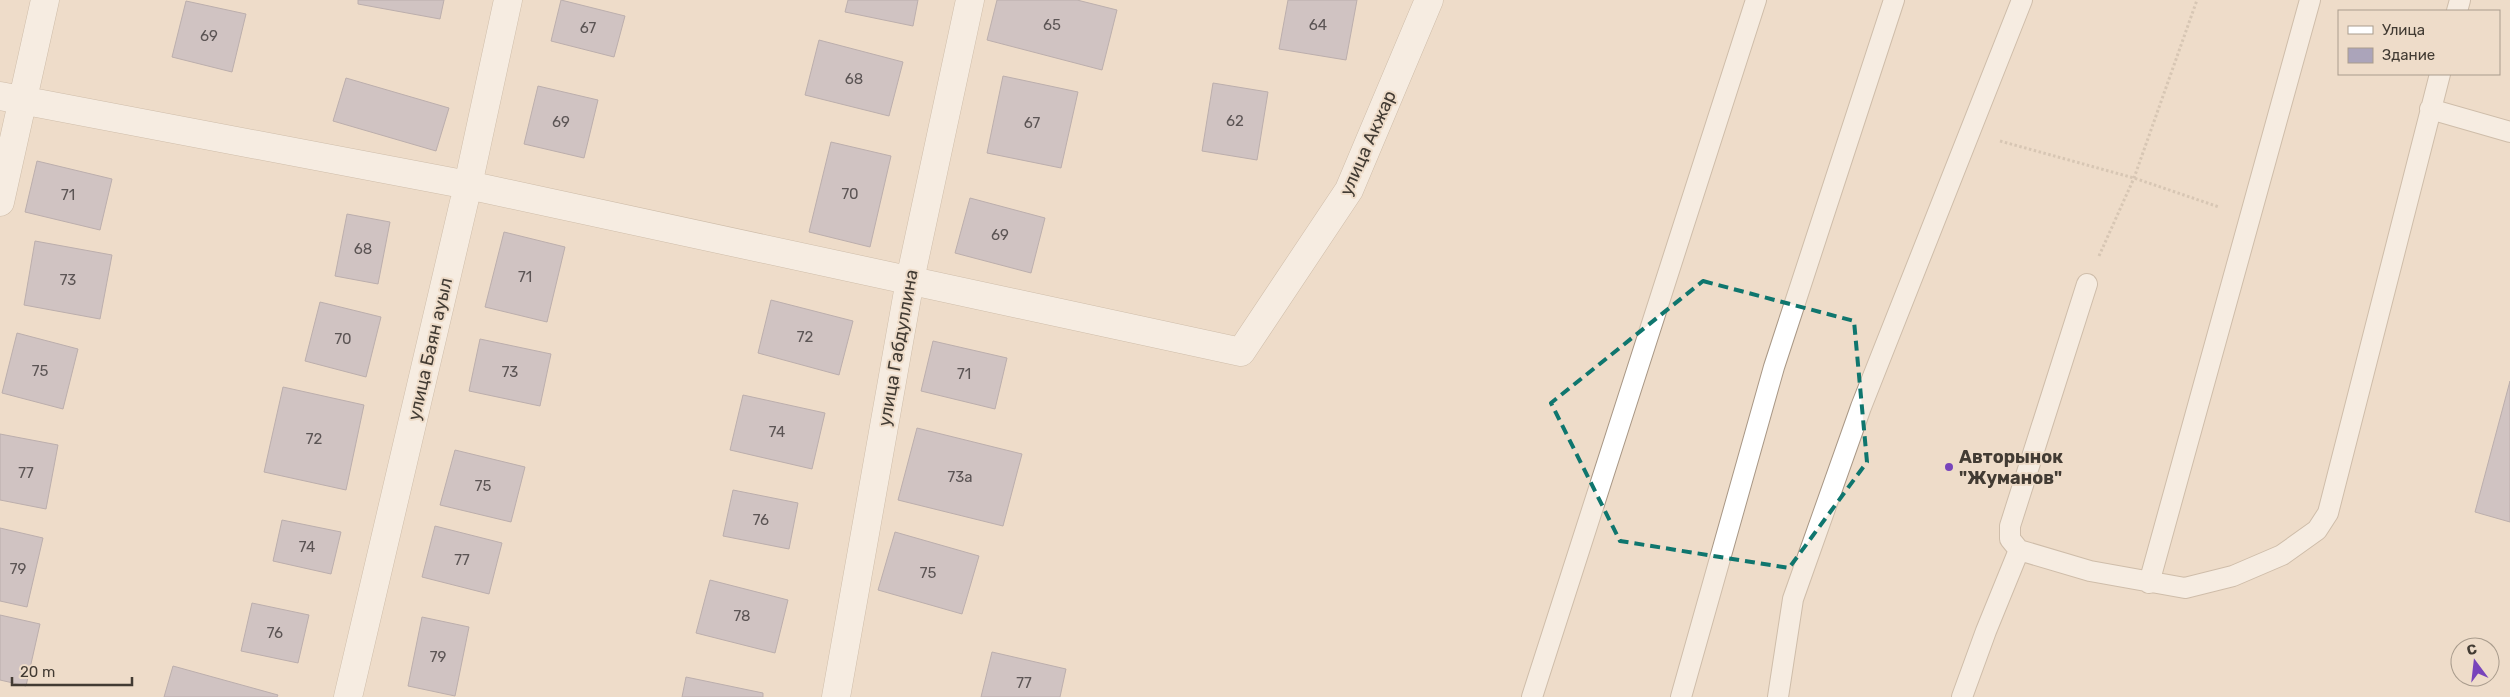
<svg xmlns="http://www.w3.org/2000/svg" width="2510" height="697" font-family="Rubik,sans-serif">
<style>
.building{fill:#aba4ba;stroke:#7d768b}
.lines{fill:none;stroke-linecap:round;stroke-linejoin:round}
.lane-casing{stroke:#a89785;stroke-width:22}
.street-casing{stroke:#a89785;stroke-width:29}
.path{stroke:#baab9b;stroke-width:3;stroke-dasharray:2.5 2.5;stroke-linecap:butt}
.lane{stroke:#fff;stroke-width:20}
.street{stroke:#fff;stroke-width:28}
.marked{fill:none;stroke:#0f766e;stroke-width:4;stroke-dasharray:10 6;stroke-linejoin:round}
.poi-dot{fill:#7844bb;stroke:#eedcc9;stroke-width:2}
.labels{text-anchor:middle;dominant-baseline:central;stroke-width:4;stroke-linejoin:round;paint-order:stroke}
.number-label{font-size:15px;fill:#5c5555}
.street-label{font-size:18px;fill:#423b33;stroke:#eedcc9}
.poi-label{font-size:18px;font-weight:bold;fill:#423b33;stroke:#eedcc9;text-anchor:start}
</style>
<rect width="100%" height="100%" fill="#eedcc9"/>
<path class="building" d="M358,0H444L440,19L358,4Z
M561,0L625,16L614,57L551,41Z
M848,0H918L913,26L845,12Z
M997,0H1077L1117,10L1102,70L987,40Z
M1288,0H1357L1346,60L1279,49Z
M186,1L246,14L232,72L172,57Z
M819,40L903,62L889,116L805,95Z
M1003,76L1078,92L1061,168L987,153Z
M346,78L449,108L436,151L333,121Z
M1213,83L1268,92L1257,160L1202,151Z
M538,86L598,100L584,158L524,144Z
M831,142L891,156L870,247L809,232Z
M37,161L112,179L100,230L25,212Z
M970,198L1045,218L1031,273L955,253Z
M347,214L390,222L378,284L335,276Z
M504,232L565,247L547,322L485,307Z
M35,241L112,255L100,319L24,305Z
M771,300L853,321L839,375L758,353Z
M320,302L381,317L366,377L305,361Z
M17,333L78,349L63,409L2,393Z
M480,339L551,354L540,406L469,391Z
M933,341L1007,358L995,409L921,391Z
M2510,381V522L2475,512Z
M283,387L364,405L346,490L264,472Z
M743,395L825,413L812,469L730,450Z
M917,428L1022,454L1003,526L898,500Z
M0,434L58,445L46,509L0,500Z
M455,450L525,467L511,522L440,505Z
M733,490L798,503L789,549L723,536Z
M282,520L341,532L331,574L273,561Z
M435,526L502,543L489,594L422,577Z
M0,528L43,538L27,607L0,601Z
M895,532L979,556L962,614L878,590Z
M710,580L788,600L775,653L696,633Z
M252,603L309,615L298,663L241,651Z
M0,615L40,624L26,686L0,680Z
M422,617L469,627L455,696L408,686Z
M992,652L1066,669L1060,697H981Z
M173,666L278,695L277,697H164Z
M686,677L763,693V697H682Z"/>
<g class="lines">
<g class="lane-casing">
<path id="lane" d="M2457,11L2460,0
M2430,109L2510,132
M2087,284L2010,526V539L2019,550L2090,571L2185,588L2233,576L2282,555L2317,530L2328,513L2440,74
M2149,583L2310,0
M1532,697L1756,0
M1681,697L1774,367L1894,0
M1778,697L1793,599L1861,407L2022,0
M1962,697L1986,631L2019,550"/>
</g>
<g class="street-casing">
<path id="street" d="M0,96L468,185L1241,352L1349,190L1429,0
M0,202L45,0
M348,697L468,185L508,0
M836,697L910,280L970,0"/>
</g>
<path class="path" d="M2000,141L2134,178L2219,207
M2099,256L2134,178L2197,0"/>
<use href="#lane" class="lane"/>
<use href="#street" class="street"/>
</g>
<path d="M0 0H2510V697H0ZM1703,281L1854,321L1867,462L1789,568L1620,541L1551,403Z" fill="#eedcc9" fill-opacity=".55" fill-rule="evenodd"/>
<path class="marked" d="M1703,281L1854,321L1867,462L1789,568L1620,541L1551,403Z"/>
<circle class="poi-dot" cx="1949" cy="467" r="5"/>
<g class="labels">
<g class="number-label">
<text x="1052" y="25">65</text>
<text x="1318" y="25">64</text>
<text x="588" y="28">67</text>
<text x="209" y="36">69</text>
<text x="854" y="79">68</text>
<text x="1235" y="121">62</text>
<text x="561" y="122">69</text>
<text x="1032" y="123">67</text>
<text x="850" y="194">70</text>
<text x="68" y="195">71</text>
<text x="1000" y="235">69</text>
<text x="363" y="249">68</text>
<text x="525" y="277">71</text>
<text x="68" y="280">73</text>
<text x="805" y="337">72</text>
<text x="343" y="339">70</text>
<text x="40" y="371">75</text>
<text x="510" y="372">73</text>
<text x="964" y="374">71</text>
<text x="777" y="432">74</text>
<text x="314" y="439">72</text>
<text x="26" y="473">77</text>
<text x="960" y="477">73а</text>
<text x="483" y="486">75</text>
<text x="761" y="520">76</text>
<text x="307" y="547">74</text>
<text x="462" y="560">77</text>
<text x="18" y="569">79</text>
<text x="928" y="573">75</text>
<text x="742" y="616">78</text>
<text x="275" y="633">76</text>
<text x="438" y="657">79</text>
<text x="1024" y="683">77</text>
</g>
<g class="street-label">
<text transform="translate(1368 143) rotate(-66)">улица Акжар</text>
<text transform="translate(898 348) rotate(-80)">улица Габдуллина</text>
<text transform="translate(430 349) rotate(-77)">улица Баян ауыл</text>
</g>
<g class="poi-label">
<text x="1959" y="457">Авторынок<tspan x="1959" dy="21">"Жуманов"</tspan></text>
</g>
</g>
<rect x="2338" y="10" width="162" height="65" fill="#eedcc9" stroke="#a99c8d"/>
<rect x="2348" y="26" width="25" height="8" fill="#ffffff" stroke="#a99c8d"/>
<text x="2382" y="35" font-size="15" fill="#423b33">Улица</text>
<rect x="2348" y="48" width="25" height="15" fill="#aba4ba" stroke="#a99c8d"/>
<text x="2382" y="60" font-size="15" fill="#423b33">Здание</text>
<g transform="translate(2475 662) rotate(345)"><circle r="24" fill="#eedcc9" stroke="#a99c8d"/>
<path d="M0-4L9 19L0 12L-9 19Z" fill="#7844bb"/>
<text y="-8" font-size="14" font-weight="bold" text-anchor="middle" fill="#423b33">С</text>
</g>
<path d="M12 677v8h120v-8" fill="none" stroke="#423b33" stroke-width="2.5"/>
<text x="20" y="677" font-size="15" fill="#423b33" stroke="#eedcc9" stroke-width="4" paint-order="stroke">20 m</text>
</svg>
